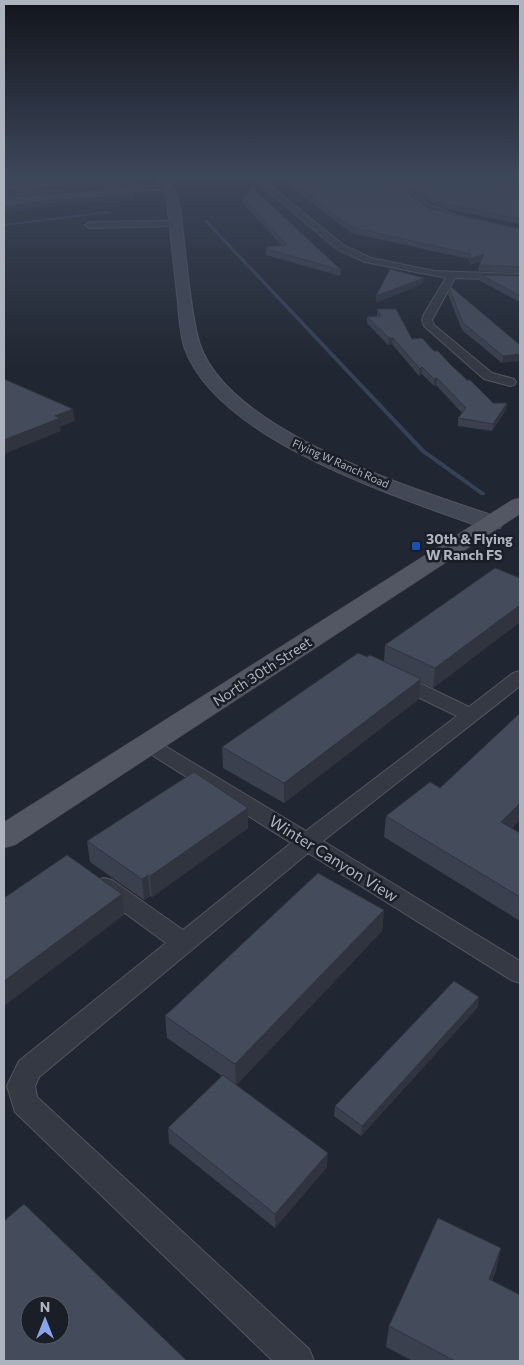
<svg xmlns="http://www.w3.org/2000/svg" width="524" height="1365" font-family="Commissioner,sans-serif">
<style>
.lines{fill:none;stroke-linecap:round;stroke-linejoin:round}
.stream{fill:#364158;fill-rule:evenodd}
.street-casing{stroke:#515661;stroke-width:2}
.secondary-casing{stroke:#515661;stroke-width:2}
.primary-casing{stroke:#3d424d;stroke-width:1}
.street{fill:#343943;fill-rule:evenodd}
.secondary{fill:#424856;fill-rule:evenodd}
.primary{fill:#525763;fill-rule:evenodd}
.wall{fill:#3a404d}
.shaded-wall{fill:#30343f}
.building{fill:#444b5a;stroke:#30343f;fill-rule:evenodd}
.transit-dot{fill:#1a4fb4;stroke:#191e27;stroke-width:2}
.labels{text-anchor:middle;dominant-baseline:central;stroke-width:5;stroke-linejoin:round;paint-order:stroke}
.far-street-label{font-size:11px;fill:#aeb3c0;stroke:#191e27}
.poi-label{font-size:14px;font-weight:bold;fill:#aeb3c0;stroke:#191e27;text-anchor:start}
.street-label{font-size:14px;fill:#aeb3c0;stroke:#191e27}
.near-street-label{font-size:16px;fill:#aeb3c0;stroke:#191e27}
</style>
<rect width="100%" height="100%" fill="#212732"/>
<g class="lines">
<path class="stream" d="M109,211L110,213L4,226V224Z
M205,220H207L425,450L485,493V495H481L421,452L205,222Z"/>
<g class="street-casing">
<path id="street" d="M4,175H11L36,193L61,191L65,193L61,195L4,201V197L27,194Z
M249,175H257L343,245L371,258L434,271L520,274V280L455,278L432,320L434,325L492,373L514,379L516,382L514,385L510,386L484,379L424,326L422,320L424,314L446,278L365,262L337,249Z
M373,175H382L432,206L462,217L458,220L426,210Z
M168,185H171V189L106,192L102,190L106,188Z
M176,221L179,222V226L89,228L85,225L89,222Z
M520,671V686L323,841L520,961V983L511,980L308,853L39,1077L35,1086L37,1097L309,1349L314,1361H273L15,1112L7,1086L19,1061L166,943L96,892L92,886L96,880L104,878L112,880L183,930L291,843L141,748L138,744L141,740L148,738L155,740L306,831L457,716L391,684L389,680L391,676L398,674L405,676L469,707L513,673Z"/>
</g>
<g class="secondary-casing">
<path id="secondary" d="M152,175H162C167,180 173,186 176,192C181,201 181,216 182,226C187,262 189,299 197,334C216,430 418,490 500,518L503,523L500,528L492,529L484,528C398,497 219,441 185,349C179,331 179,311 177,293C173,260 170,227 166,194Z"/>
</g>
<g class="primary-casing">
<path id="primary" d="M520,498V514L15,845L4,848V822L512,500Z"/>
</g>
<use href="#street" class="street"/>
<use href="#secondary" class="secondary"/>
<use href="#primary" class="primary"/>
</g>
<path class="wall" d="M276,175H378L431,209L520,229V273L478,271L479,265L481,261L470,265L469,259L351,233Z
M385,175H504L520,182V224L439,207Z
M510,175H520V180Z
M22,178L131,185L36,191L22,181Z
M243,198L341,270L340,276L266,255V247L282,246L243,203Z
M481,275L520,276V302L480,281Z
M449,288L520,345L502,363L462,330L448,294Z
M377,309L412,339L434,351L451,365L493,403H507L506,410L492,431L458,426V418L462,413L436,385L434,386L422,374L419,376L392,344L388,345L367,323V317L377,316Z
M520,578V622L433,688L421,682L419,699L284,803L223,768L222,747L367,657L384,661L385,645Z
M440,788L520,820L512,828L520,833V921L384,837L386,816Z
M248,808V828L152,897L150,896L144,900L90,862L87,841Z
M384,910L382,931L236,1085L327,1167L275,1228L169,1143L168,1128L222,1076L167,1038L165,1016Z
M478,1007L361,1136L334,1116L335,1106Z
M501,1248L496,1270L492,1281L520,1361H413L386,1347L389,1326Z"/>
<path class="shaded-wall" d="M130,182L131,185L36,191L35,188Z
M22,188V193L4,196V191Z
M135,195V200L58,204L4,212V207L57,200Z
M484,254L483,260L470,265V259Z
M424,278L423,284L376,303V296Z
M389,338H393L392,344L388,345Z
M520,354V361L502,363L503,356Z
M422,367V374L419,376L420,369Z
M437,378L436,385L434,386V379Z
M507,403L506,410L492,431L493,424Z
M73,409L75,421L60,427L61,431L4,454V440L55,416Z
M520,605V622L433,688L435,668Z
M421,679L419,699L284,803V783Z
M520,803V820L498,843L501,822Z
M248,808V828L152,897L150,876Z
M148,875L150,896L144,900L142,879Z
M122,894L124,915L4,1006V981Z
M384,910L382,931L236,1086L235,1064Z
M479,997L478,1007L361,1136L362,1126Z
M328,1153L327,1167L275,1228V1214Z
M501,1248L496,1270L484,1300L489,1279Z"/>
<path class="building" d="M23,175H128L130,182L35,188L22,178Z
M283,175H378L431,209L520,229V267L479,265L484,254L470,259V254L351,227Z
M393,175H504L520,182V219L439,202Z
M4,185H18L22,188L4,191Z
M132,188L135,195L57,200L4,207V198L56,193Z
M253,188L341,270L266,249V247L287,245L243,198Z
M390,269L424,278L376,296Z
M481,275L520,276V296Z
M450,286L520,345V354L503,356L463,323L449,288Z
M377,309H396L412,339L422,338L434,351H438L451,365L467,380H470L493,403H507L493,424L458,418L466,408L437,378L434,379L422,367L420,369L393,338H389L367,317L381,316Z
M4,379L73,409L55,416L60,418L4,440Z
M495,568L520,578V605L435,668L385,645Z
M358,653L367,657L370,655L421,679L284,783L222,747Z
M520,713V803L501,822L520,833V897L386,816L430,782L440,788Z
M194,772L248,808L150,876L148,875L142,879L87,841Z
M67,855L122,894L4,981V898Z
M318,873L384,910L235,1064L165,1016Z
M454,981L479,997L362,1126L335,1106Z
M223,1075L328,1153L275,1214L168,1128Z
M24,1204L187,1361H4V1221ZM30,1305H60V1335H30Z
M438,1218L501,1248L489,1279L520,1295V1361H455L389,1326Z"/>
<linearGradient id="sky" x2="0" y2="1"><stop stop-color="#12151c"/><stop offset="0.48" stop-color="#3d475a"/><stop offset="1" stop-color="#3d475a" stop-opacity="0"/></linearGradient>
<rect width="524" height="366" fill="url(#sky)"/>
<rect class="transit-dot" x="411" y="541" width="10" height="10" rx="2.5"/>
<g class="labels">
<g class="far-street-label">
<text transform="translate(341 463) rotate(24)">Flying W Ranch Road</text>
</g>
<g class="poi-label">
<text x="426" y="538">30th &amp; Flying<tspan x="426" dy="16">W Ranch FS</tspan></text>
</g>
<g class="street-label">
<text transform="translate(262 671) rotate(-33)">North 30th Street</text>
</g>
<g class="near-street-label">
<text transform="translate(334 858) rotate(32)">Winter Canyon View</text>
</g>
</g>
<rect width="524" height="1365" fill="none" stroke="#aeb3c0" stroke-width="10"/>
<g transform="translate(45 1320)"><circle r="24" fill="#191e27" stroke="#555a64"/>
<path d="M0-4L9 19L0 12L-9 19Z" fill="#89a5ea"/>
<text y="-8" font-size="14" font-weight="bold" text-anchor="middle" fill="#aeb3c0">N</text>
</g>
</svg>
